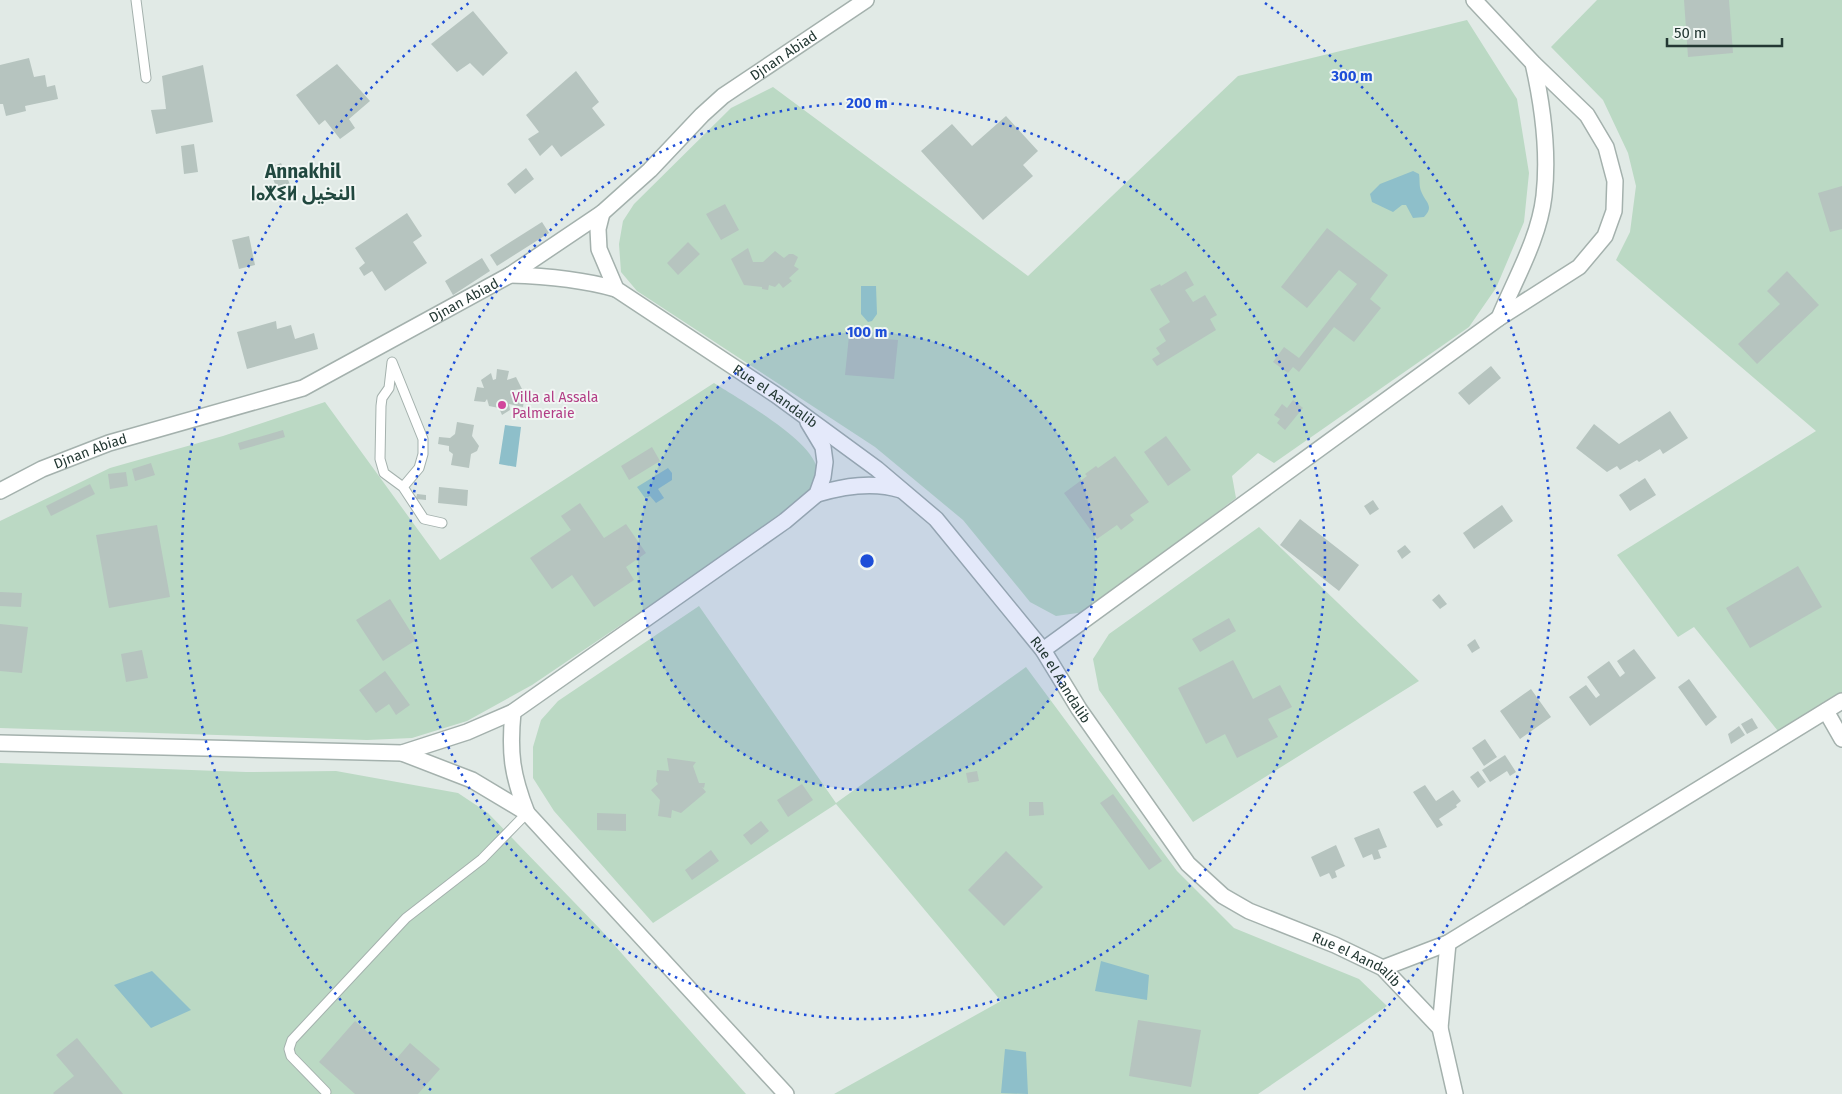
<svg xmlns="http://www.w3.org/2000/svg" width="1842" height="1094" font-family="'Fira Sans','Noto Sans Arabic','Noto Sans Tifinagh',sans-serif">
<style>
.green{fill:#bbd9c4}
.water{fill:#8ebfca}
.building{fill:#b6c4bf}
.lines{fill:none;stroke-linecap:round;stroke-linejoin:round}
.lane-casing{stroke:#a4b1ad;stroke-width:11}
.street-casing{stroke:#a4b1ad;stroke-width:18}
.lane{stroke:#fff;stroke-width:9}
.street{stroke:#fff;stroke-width:15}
.ring{fill:none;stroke:#1d4ed8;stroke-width:2.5;stroke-dasharray:2.5 5}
.hotel-dot{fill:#d1479c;stroke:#f1f7f4;stroke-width:2}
.labels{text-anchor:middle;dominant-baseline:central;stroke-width:4;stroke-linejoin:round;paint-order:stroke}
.street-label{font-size:14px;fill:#233833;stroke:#f1f7f4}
.hotel-label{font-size:14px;fill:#b23c85;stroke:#f1f7f4;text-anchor:start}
.district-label{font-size:19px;font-weight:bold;fill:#21483f;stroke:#f1f7f4}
.centre{fill:#1d4ed8;stroke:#f1f7f4;stroke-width:2.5}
.ring-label{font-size:15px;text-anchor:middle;font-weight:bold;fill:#1d4ed8;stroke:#f1f7f4;stroke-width:4;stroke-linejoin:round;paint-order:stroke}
</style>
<rect width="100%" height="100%" fill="#e1eae6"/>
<path class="green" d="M1597,0H1842V692L1778,731L1694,627L1678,637L1617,555L1816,431L1616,260L1630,232L1636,186L1628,153L1603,100L1551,47Z
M1467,20L1517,99L1529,173L1524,222L1496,288L1469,327L1274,463L1258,453L1232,476L1236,498L1085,612L1056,616L1030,602L963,520L875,447L637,291L621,272L619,244L623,221L634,204L731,108L773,87L1028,276L1238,76Z
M714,383C737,398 822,445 817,474C815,485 806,496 800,504L532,685L467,721L412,738L367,740L0,728V521L110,468L223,436L325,402L440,560Z
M1259,527L1419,681L1193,822L1099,690L1093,659L1109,634Z
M699,606L836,803L1026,667L1177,871L1234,928L1359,979L1387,1006L1258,1094H834L1001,1001L836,804L653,923L554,811L533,778V747L541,720L558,701Z
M0,763L246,772L336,771L458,793L488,813L601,930L746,1094H0Z"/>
<path class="water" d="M1413,171L1419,174C1420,180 1419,186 1421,191C1425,202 1435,206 1424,217L1413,218L1406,205H1402L1393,212L1372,202L1370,194L1380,184Z
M861,286H876L877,314L872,321L868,322L861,314Z
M505,425L521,427L516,467L499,464Z
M668,468L672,473V480L658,489L664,498L656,503L650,496L645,498L637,487Z
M1101,961L1149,975L1147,1000L1095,991Z
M152,971L191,1010L151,1028L114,985Z
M1005,1049L1026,1052L1028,1094L1001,1093Z"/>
<path class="building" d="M1684,0H1729L1733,53L1688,57Z
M473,11L508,53L483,76L470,63L457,72L431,44Z
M29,58L34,77L45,75L47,87L55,85L58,99L25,106L26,111L6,116L3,104H0V65Z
M337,64L370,101L349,119L355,128L340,139L325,120L319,125L296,95Z
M203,65L213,122L156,134L151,110L166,109L162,76Z
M576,71L599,102L592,108L605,125L561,157L552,145L540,156L528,139L539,132L526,115Z
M1006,116L1038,151L1023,165L1033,176L983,220L921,151L952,124L972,146Z
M194,144L198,172L184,174L181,146Z
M281,163L291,187L278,192L269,168Z
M526,168L534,179L515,194L507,184Z
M1842,186V229L1830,232L1818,193Z
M725,204L739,230L721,240L706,214Z
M407,213L422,236L413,242L427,263L385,291L372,271L364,276L359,268L365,263L355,248Z
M542,222L549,233L497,266L490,255Z
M1327,228L1388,275L1370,299L1381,308L1354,342L1334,327L1299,372L1293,367L1288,373L1273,362L1284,347L1299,358L1357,284L1339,270L1307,308L1281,287Z
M249,236L255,265L239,269L232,240Z
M688,242L700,254L678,275L667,263Z
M748,248L753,262H763L775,251L784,258L789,254H793L798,257L794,266L799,269L789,278L792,281L783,288L779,283L775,287L769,285L768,290L762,289V287L744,285L731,259Z
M482,258L490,271L453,295L445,281Z
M1186,271L1194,285L1185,290L1193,302L1205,295L1217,315L1210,319L1216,330L1157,366L1152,359L1160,354L1156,348L1166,341L1159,329L1170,322L1150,289L1160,284L1161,286Z
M1787,271L1819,305L1757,364L1738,344L1780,304L1767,291Z
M276,321L277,329L291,325L295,339L314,333L318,349L247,369L237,332Z
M849,336L898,340L894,379L845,375Z
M1491,366L1501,378L1469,405L1458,393Z
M497,369L509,371L507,380L516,377L522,389L515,390V394H525L523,407L509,404L510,410L502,415L499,408L489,406L487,399L485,402L474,401L477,387L484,388L481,380L491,373L493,380L496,379Z
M1293,400L1303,408L1285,430L1277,423L1280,419L1274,415L1282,404L1287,408Z
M1670,411L1688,438L1663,454L1660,449L1639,462L1637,460L1620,470L1617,466L1607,472L1576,448L1594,424L1619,444Z
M457,422L474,425L472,436L479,446L477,451L471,454L469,468L451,465L453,454L449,451V446L438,444L439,437L450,438L455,434Z
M283,430L285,437L240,450L238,443Z
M1166,436L1191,470L1168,486L1144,452Z
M652,447L660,461L629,480L621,466Z
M1115,456L1149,502L1130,515L1134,520L1121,530L1117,525L1097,539L1064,493L1087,476L1085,474L1096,466L1098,468Z
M151,463L155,475L135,481L132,469Z
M126,472L128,486L110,489L108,474Z
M1645,478L1656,495L1630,511L1619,495Z
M90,484L95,494L51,516L46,506Z
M439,487L468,490L467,506L438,503Z
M417,494L426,495V500L416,499Z
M1373,500L1379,509L1370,515L1364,506Z
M580,503L604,538L626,524L646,553L626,567L634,580L594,607L572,575L552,589L530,558L571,530L561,516Z
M1502,505L1513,521L1474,549L1463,533Z
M1300,519L1359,565L1339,591L1280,545Z
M157,525L170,597L109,608L96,535Z
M1405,545L1411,552L1402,559L1397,551Z
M1798,566L1822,607L1750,648L1726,608Z
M0,592L22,593L21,607L0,606Z
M1439,594L1447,604L1440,609L1432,600Z
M390,599L416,640L383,661L356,620Z
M1229,618L1236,631L1200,652L1192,639Z
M0,624L28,627L22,673L0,671Z
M1475,639L1480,648L1472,653L1467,645Z
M1634,649L1656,678L1590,726L1569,697L1586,685L1596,698L1600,695L1587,677L1609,661L1620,677L1625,673L1617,661Z
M142,650L148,678L126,682L121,654Z
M1233,660L1253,699L1280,685L1292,707L1268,719L1278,737L1237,758L1225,734L1206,744L1178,688Z
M385,671L410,705L396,715L389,704L376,713L359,690Z
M1689,679L1717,717L1706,726L1678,687Z
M1531,689L1551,717L1520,739L1500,711Z
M1752,718L1758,728L1747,734L1741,724Z
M1739,726L1745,735L1731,744L1728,734Z
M1485,739L1497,757L1484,766L1472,748Z
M1505,755L1516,772L1510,776L1507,771L1490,782L1482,770Z
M667,758L696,762L693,766L699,783H705L704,788L702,787L706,792L681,813L672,810L671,818L658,816L660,800L651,790L658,784L656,781L657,770L669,771Z
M977,771L979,781L968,783L966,773Z
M1478,771L1486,782L1478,788L1470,777Z
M802,784L813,800L788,817L777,800Z
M1425,785L1436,801L1453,790L1461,801L1456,805L1457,807L1439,819L1443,825L1437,828L1413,792Z
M1113,794L1162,861L1149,870L1100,803Z
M1029,802H1043L1044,815L1029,816Z
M597,813L626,814V831L597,830Z
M761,821L769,831L751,845L743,835Z
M1379,828L1387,847L1378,850L1381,858L1374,860L1372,854L1363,858L1354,838Z
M1336,845L1345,866L1335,871L1337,877L1332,879L1329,873L1320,877L1311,857Z
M711,850L719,861L692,880L685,870Z
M1006,851L1043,887L1004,926L968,890Z
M1138,1020L1201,1030L1191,1087L1129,1076Z
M355,1021L397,1058L410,1043L440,1069L418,1094H355L319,1062Z
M77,1038L123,1094H54L53,1093L74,1076L56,1055Z"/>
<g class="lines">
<g class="lane-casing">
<path id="lane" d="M136,0L146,78
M403,487L419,468L423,454V439L392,362L389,388L382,398L381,406L380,459L384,473L403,487L424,519L442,523
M326,1092L291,1056L289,1049L292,1040L406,918L482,859L527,813"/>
</g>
<g class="street-casing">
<g id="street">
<path id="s1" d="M602,213L598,229L599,249L616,289L776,395L877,469L936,519L1043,650L1079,709L1188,864L1223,896L1249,911L1335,945L1383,968L1440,1028L1455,1094"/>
<path d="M510,275C546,276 581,279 616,289"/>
<path d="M1499,318C1515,279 1539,239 1544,196C1549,152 1543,107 1533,63"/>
<path id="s2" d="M0,491L42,469L109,443L303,388L510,275L602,213L650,170L702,115L723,96L866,0"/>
<path d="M817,494C844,486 873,481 901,490"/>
<path d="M1043,650L1499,318L1579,267L1605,236L1614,211L1615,181L1606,147L1587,115L1533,63L1474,0"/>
<path d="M1826,711L1842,739"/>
<path d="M513,712C509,753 512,775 527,813"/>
<path d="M0,743L402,753L467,732L513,712L785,521L817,494L823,477L825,462L823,447L808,422"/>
<path d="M402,753L472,780L527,813L786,1094"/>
<path d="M1383,968L1448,943L1842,701"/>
<path d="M1440,1028L1448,943"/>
</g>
</g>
<use href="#lane" class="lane"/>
<use href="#street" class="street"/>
</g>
<circle cx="867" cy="561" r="229" fill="#1d4ed8" fill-opacity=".12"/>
<g class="ring">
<circle cx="867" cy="561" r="229"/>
<circle cx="867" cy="561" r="458"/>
<path d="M431 1090A686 686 0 0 1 469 3M1265 3A686 686 0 0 1 1303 1090"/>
</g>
<circle class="hotel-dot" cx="502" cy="405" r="5"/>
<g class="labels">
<g class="street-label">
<text stroke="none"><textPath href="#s2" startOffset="909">Djnan Abiad</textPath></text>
<text stroke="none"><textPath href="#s2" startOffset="504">Djnan Abiad</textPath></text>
<text stroke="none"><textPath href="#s1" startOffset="272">Rue el Aandalib</textPath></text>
<text stroke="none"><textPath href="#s2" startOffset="99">Djnan Abiad</textPath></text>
<text stroke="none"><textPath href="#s1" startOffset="678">Rue el Aandalib</textPath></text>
<text stroke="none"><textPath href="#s1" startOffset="1098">Rue el Aandalib</textPath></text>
</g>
<g class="hotel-label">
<text x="512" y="397">Villa al Assala<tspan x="512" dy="16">Palmeraie</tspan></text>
</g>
<g class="district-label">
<text x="303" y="171">Annakhil<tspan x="303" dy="22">ⵏⴰⵅⵉⵍ النخيل</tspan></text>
</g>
</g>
<circle cx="867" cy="561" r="8" class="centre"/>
<g class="ring-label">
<text x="1352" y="81">300 m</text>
<text x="867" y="108">200 m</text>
<text x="867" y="337">100 m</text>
</g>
<path d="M1667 38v8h115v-8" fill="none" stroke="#233833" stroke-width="2.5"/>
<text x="1674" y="38" font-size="15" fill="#233833" stroke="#f1f7f4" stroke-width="4" paint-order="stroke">50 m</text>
</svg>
